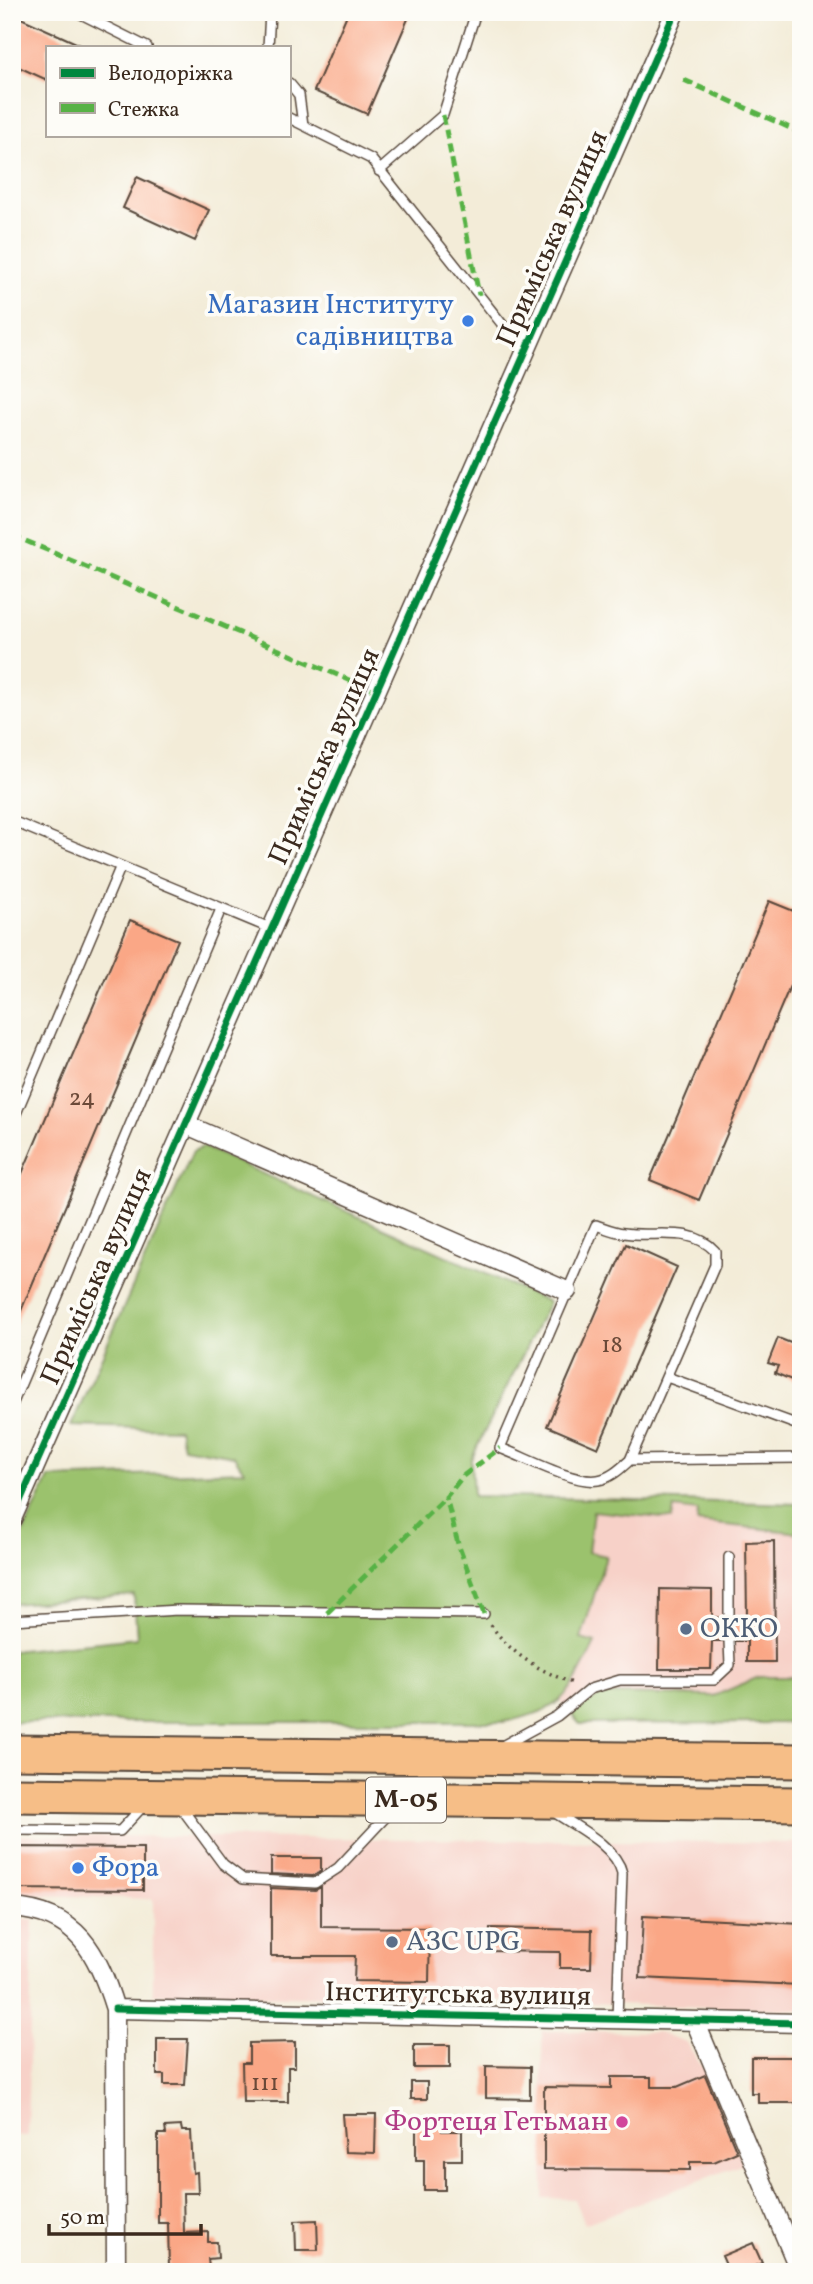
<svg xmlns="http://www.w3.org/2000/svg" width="813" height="2284" font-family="Vollkorn,serif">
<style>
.built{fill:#f7d1c8}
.green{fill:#9bc26d;stroke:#6b7646;stroke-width:2}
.building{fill:#faa786}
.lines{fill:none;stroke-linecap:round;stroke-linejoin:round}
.lane-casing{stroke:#57473a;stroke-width:12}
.street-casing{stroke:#57473a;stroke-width:21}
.highway-casing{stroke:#57473a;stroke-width:37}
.path{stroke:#57473a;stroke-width:3.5;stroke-dasharray:2 5;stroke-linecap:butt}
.lane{stroke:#fff;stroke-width:9}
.street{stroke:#fff;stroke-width:18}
.highway{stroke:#f6be87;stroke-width:33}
.quiet{stroke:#57b245;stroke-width:5;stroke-dasharray:10 5;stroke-linecap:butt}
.cycleway-casing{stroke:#fdfcf7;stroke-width:11}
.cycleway{stroke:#00873e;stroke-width:7}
.shop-dot{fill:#3f7fe0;stroke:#fdfcf7;stroke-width:2.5}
.service-dot{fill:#5c6f8a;stroke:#fdfcf7;stroke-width:2.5}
.hotel-dot{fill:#d1479c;stroke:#fdfcf7;stroke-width:2.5}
.labels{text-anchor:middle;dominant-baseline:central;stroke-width:7;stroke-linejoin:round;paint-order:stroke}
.number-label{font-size:24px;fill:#6b4938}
.shield{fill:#fdfcf7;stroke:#75695f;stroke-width:2}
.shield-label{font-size:26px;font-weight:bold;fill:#3b2a1e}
.street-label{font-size:28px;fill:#3b2a1e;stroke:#fdfcf7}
.shop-label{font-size:28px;fill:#366cbe;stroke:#fdfcf7;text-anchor:end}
.service-label{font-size:28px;fill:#4e5e75;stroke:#fdfcf7;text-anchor:start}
.hotel-label{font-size:28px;fill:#b23c85;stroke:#fdfcf7;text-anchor:end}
</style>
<rect width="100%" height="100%" fill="#fdfcf7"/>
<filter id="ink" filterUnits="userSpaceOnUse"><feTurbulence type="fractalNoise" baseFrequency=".0143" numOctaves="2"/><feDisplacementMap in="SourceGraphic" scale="14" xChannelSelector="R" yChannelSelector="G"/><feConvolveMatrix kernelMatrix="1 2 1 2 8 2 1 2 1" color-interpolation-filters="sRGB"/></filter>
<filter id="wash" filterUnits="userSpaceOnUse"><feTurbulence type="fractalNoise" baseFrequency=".00686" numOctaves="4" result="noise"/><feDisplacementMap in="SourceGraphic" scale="28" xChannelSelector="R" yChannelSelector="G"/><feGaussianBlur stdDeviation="1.57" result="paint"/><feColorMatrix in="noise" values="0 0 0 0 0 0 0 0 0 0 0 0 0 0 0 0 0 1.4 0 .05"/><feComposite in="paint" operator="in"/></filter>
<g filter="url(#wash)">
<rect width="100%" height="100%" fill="#f3ecd8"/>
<path class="built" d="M580,1498L801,1504V1723L580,1724L561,1703L573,1672Z
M12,1835L801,1843V2010L437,1998L153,1994V1899L12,1894Z
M12,1919H33L27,2136L12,2135Z
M542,2031L657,2032L686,2042L704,2070L743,2164L584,2224L574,2199L543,2198Z"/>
<path class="green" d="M203,1147L549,1302L471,1459L473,1496L801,1504V1533L697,1522L698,1511L674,1508L672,1519L593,1511L588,1552L606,1556L581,1639L595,1643C568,1697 564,1710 503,1722H12V1651L137,1638L134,1595L12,1604V1557L49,1478L244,1471L234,1456L183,1447L179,1429L71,1426L193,1151Z
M759,1677H801V1723L580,1724L571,1714L597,1697L608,1694L714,1696Z"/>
<g id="blocks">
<path class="building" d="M348,12H411L367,114L314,91Z
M12,14L85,47H47V80L12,64Z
M137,177L209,210L195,241L123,208Z
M769,901L801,914V960L699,1200L650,1180Z
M130,920L178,940L12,1332V1197Z
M626,1244L677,1267L598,1448L547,1426Z
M778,1338L801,1347V1384L775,1373L778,1366L768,1363Z
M774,1541L775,1662H747V1641H736L728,1634L722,1641H712L711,1669H659L660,1589L712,1590V1617L722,1618L725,1624H732L736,1618H747L746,1542Z
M12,1847L143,1848V1890L12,1889Z
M271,1858H321V1871L313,1876L271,1874Z
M321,1887V1927L430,1928L429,1982L354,1981L355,1956H271V1888L315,1890Z
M643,1916L801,1924V1985L640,1978Z
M490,1928L592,1930L591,1968H560V1952L489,1951Z
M157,2039H188L185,2085H164V2075H157Z
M295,2042V2067H288V2102H243L242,2063H249V2043Z
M414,2045H450V2068H414Z
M751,2057H801V2103H758V2093H751Z
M486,2066L530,2067V2099L486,2098Z
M705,2075L737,2152L714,2162H690V2170L544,2169V2087L611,2088V2077H651V2087H677Z
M411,2082H427V2099H411Z
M342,2114H376L375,2153L345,2152Z
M416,2121H442V2131H462V2160H445V2190H424V2160H416Z
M181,2126L182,2131H191L193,2173L197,2172L198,2193H183L184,2233L208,2232V2242H217L218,2258L208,2259L209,2268L169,2269L168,2223H158V2134H166L165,2127Z
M317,2220L318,2250H296L295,2221Z
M753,2243L762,2263L740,2272H729L722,2256Z"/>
</g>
</g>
<g filter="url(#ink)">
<use href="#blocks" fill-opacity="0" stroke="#57473a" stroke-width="2"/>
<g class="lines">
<g class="lane-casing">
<path id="lane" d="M77,12L147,47
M268,47L270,12
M289,83L299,95L303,125
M289,118L371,159L525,353
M379,171L443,115L476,12
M12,821L272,929
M12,1123L120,868
M596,1225C605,1228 614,1232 624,1233C655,1238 691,1225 715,1251V1265L630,1460C621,1468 611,1478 598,1480C573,1484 525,1457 500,1448Z
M667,1377L801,1426
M12,1405L221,909
M630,1460L801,1458
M729,1557V1618
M12,1620L178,1610L484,1614
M502,1746L557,1716L590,1689L620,1680H714L730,1665L729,1641
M180,1806L223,1864L243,1879L315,1883L338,1868L395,1807
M554,1812C576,1827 616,1846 622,1873L617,2019
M12,1830L120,1831L145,1804"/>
</g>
<g class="street-casing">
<path id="street" d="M187,1125L567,1291
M12,1519L675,12
M12,1908C77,1912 98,1953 115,2009L116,2272
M115,2009L801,2023
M695,2021L800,2272"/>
</g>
<g class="highway-casing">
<path id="highway" d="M12,1752L801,1761
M12,1795L801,1804"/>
</g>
<path class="path" d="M491,1625C511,1655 542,1672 575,1684"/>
<use href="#lane" class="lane"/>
<use href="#street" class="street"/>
<use href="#highway" class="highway"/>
<path class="quiet" d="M684,80L801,133
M443,115L479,295
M12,535L377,692
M327,1613L446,1497
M484,1614L458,1544L446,1497L463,1476L500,1448"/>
<g class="cycleway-casing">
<path id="cycleway" d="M12,1519L675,12
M115,2009L801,2023"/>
</g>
<use href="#cycleway" class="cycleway"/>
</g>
</g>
<g class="shop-dot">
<circle cx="468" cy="321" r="7"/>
<circle cx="78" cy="1868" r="7"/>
</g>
<g class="service-dot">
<circle cx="686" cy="1629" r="7"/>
<circle cx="392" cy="1942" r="7"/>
</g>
<circle class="hotel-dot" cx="622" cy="2122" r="7"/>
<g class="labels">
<g class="number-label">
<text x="82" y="1099">24</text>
<text x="612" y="1346">18</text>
<text x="265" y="2084">111</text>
</g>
<rect class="shield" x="366" y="1777.5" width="80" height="45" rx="5"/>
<g class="shield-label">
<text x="406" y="1800">М-05</text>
</g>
<g class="street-label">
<text transform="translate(553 239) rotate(-66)">Приміська вулиця</text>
<text transform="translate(325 757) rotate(-66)">Приміська вулиця</text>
<text transform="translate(97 1277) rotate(-66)">Приміська вулиця</text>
<text transform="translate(458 1995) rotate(1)">Інститутська вулиця</text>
</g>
<g class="shop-label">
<text x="454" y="305">Магазин Інституту<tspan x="454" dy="32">садівництва</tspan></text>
<text x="92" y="1868" text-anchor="start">Фора</text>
</g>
<g class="service-label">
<text x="700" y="1629">ОККО</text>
<text x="406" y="1942">АЗС UPG</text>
</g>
<g class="hotel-label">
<text x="608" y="2122">Фортеця Гетьман</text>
</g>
</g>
<rect width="813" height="2284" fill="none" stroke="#fdfcf7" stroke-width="42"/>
<rect x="46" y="46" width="245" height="91" fill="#fdfcf7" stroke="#afa8a0" stroke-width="2"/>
<rect x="60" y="68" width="35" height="10" fill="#00873e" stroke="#afa8a0" stroke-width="2"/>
<text x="108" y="80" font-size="21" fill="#3b2a1e">Велодоріжка</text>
<rect x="60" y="103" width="35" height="10" fill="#57b245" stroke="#afa8a0" stroke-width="2"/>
<text x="108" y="116" font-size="21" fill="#3b2a1e">Стежка</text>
<path d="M49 2224v10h152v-10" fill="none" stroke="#3b2a1e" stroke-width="3.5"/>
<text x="60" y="2224" font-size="21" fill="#3b2a1e" stroke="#fdfcf7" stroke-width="5" paint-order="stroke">50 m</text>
</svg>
